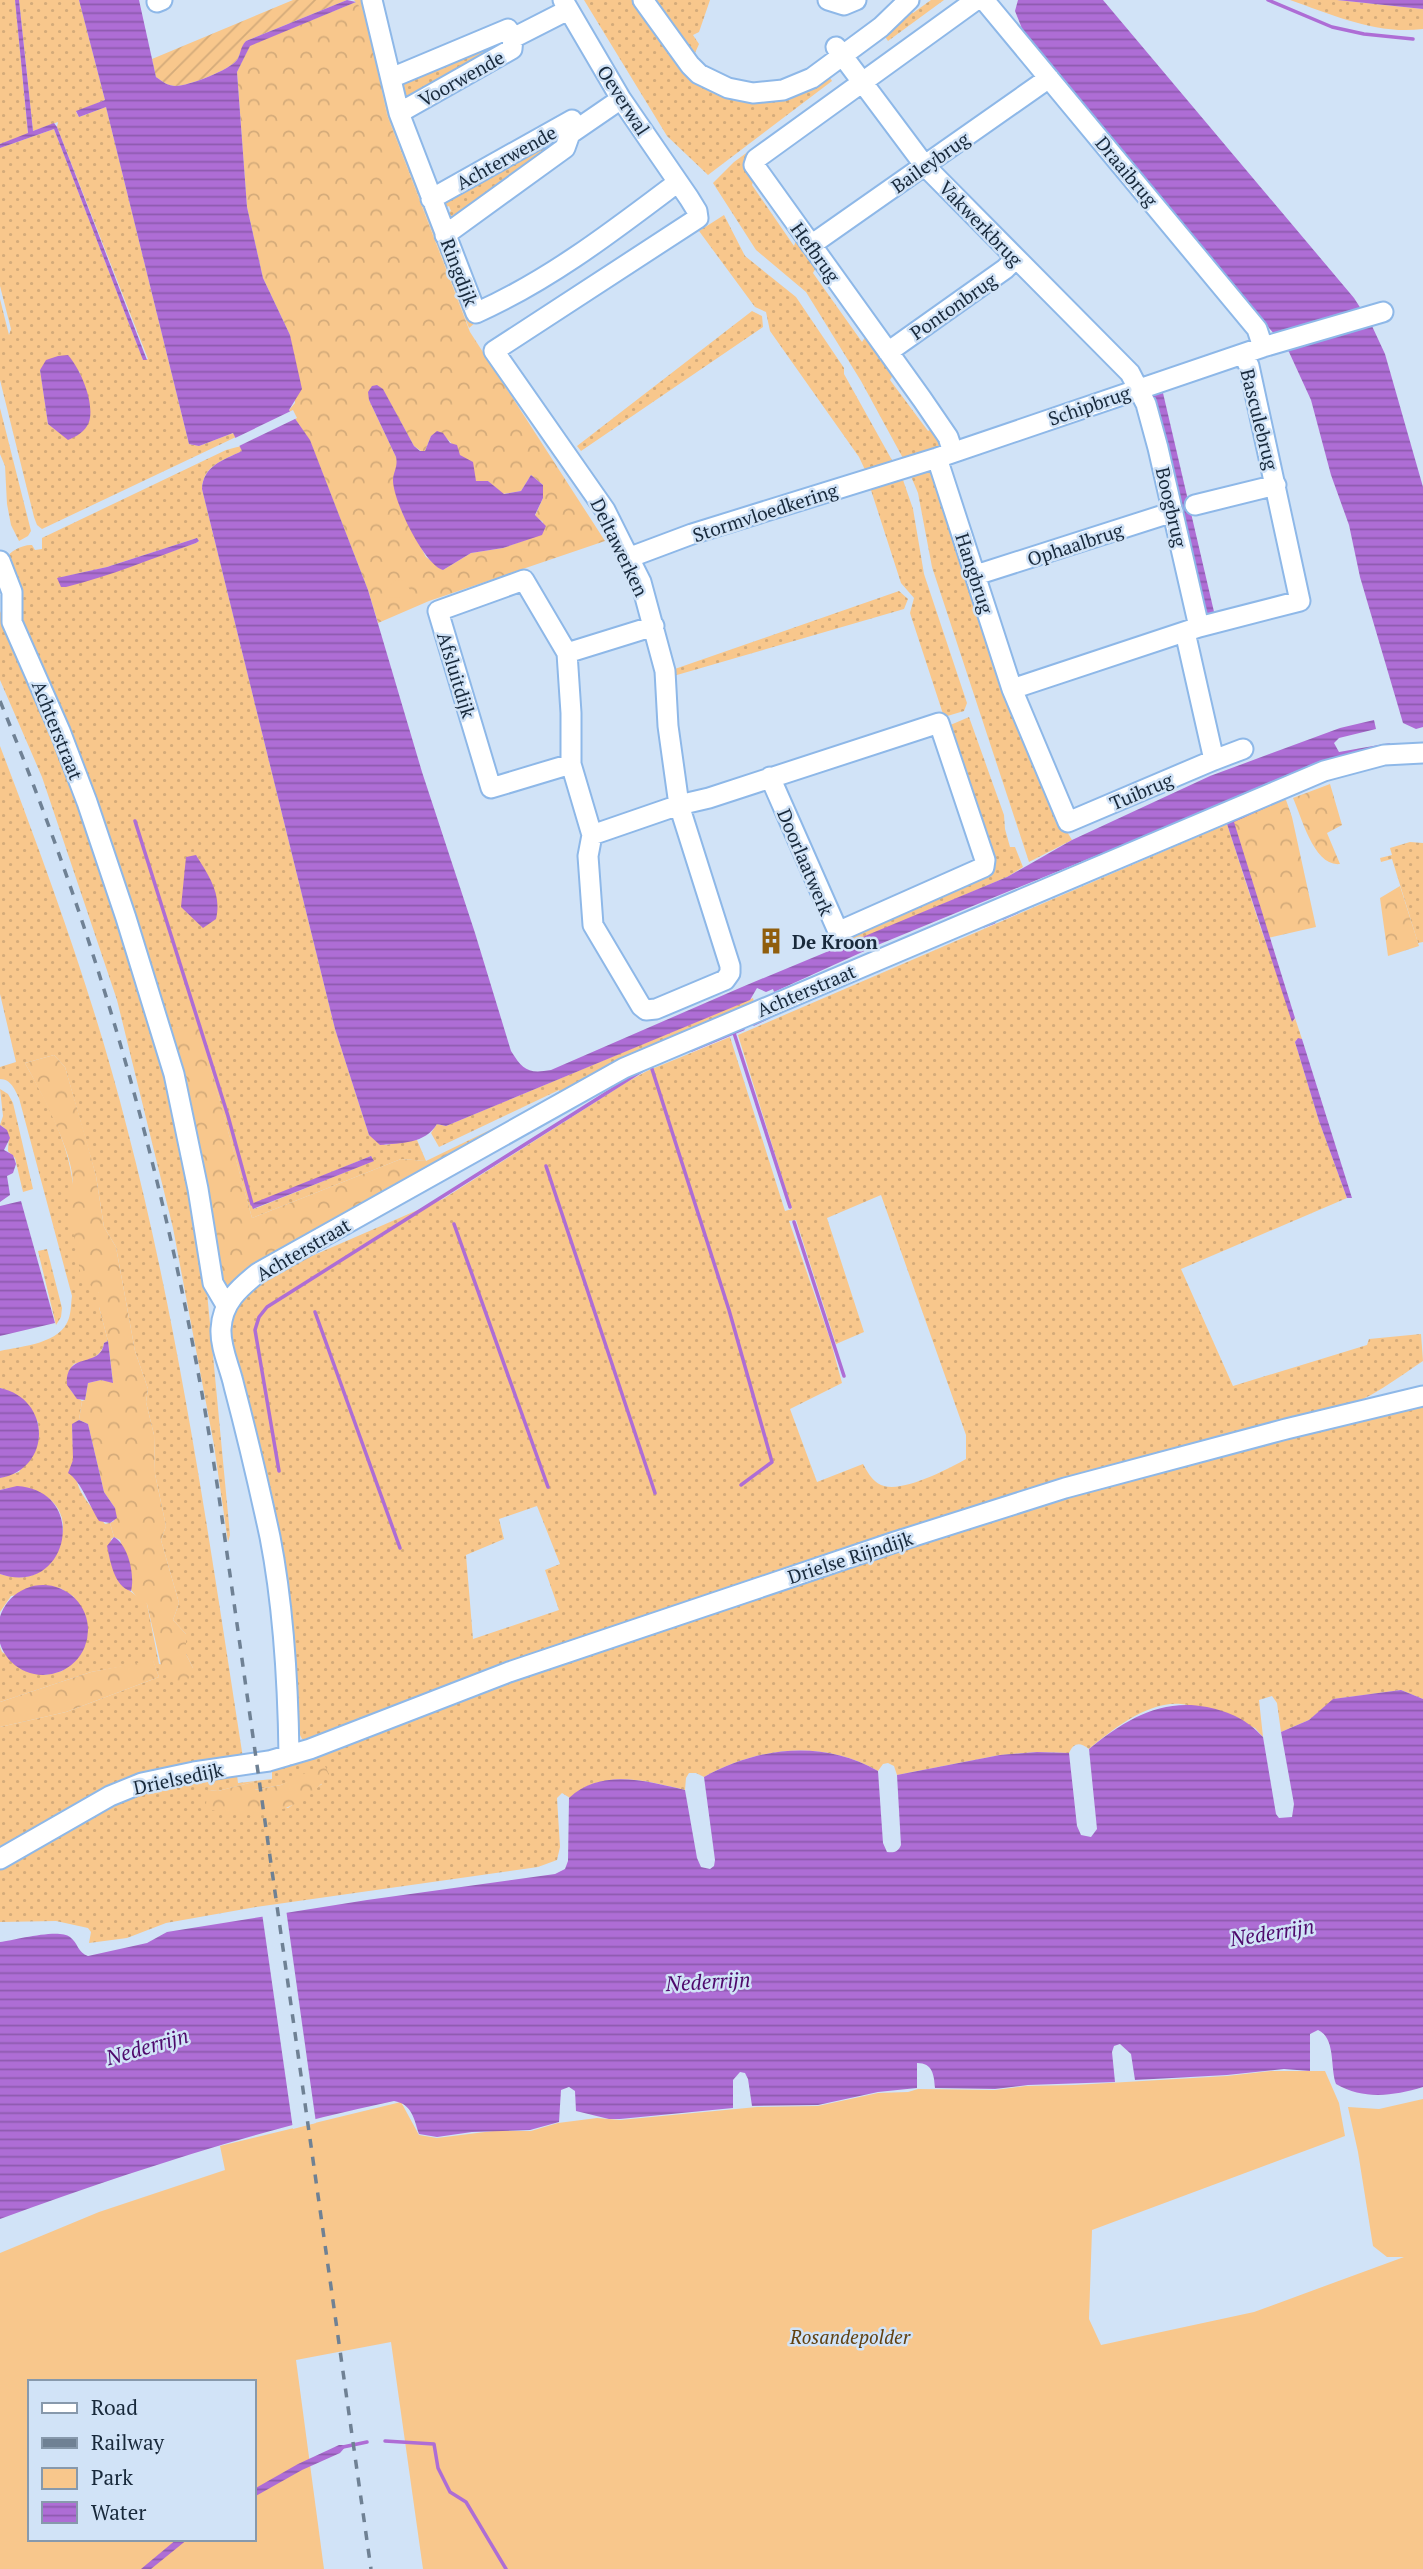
<svg xmlns="http://www.w3.org/2000/svg" width="1423" height="2569" font-family="'PT Serif',serif">
<style>
.grass{fill:url(#grass-dots);fill-rule:evenodd}
.forest{fill:url(#forest-crowns);fill-rule:evenodd}
.park{fill:#f8c78c;fill-rule:evenodd}
.garden{fill:url(#garden-furrows)}
.water{fill:url(#water-rules)}
.pier{fill:#d1e3f7}
.lines{fill:none;stroke-linecap:round;stroke-linejoin:round}
.stream{stroke:#ae6dd5;stroke-width:3.5}
.minor-casing{stroke:#8eb8e8;stroke-width:23}
.minor{stroke:#fff;stroke-width:19}
.rail{stroke:#6f8194;stroke-width:3.5;stroke-dasharray:9 9;stroke-linecap:butt}
.labels{text-anchor:middle;dominant-baseline:central;stroke-width:5;stroke-linejoin:round;paint-order:stroke}
.street-label{font-size:19px;fill:#18293b;stroke:#d1e3f7}
.poi-label{font-size:19px;font-weight:bold;fill:#18293b;stroke:#d1e3f7;text-anchor:start}
.park-label{font-size:19px;font-style:italic;fill:#61400f;stroke:#d1e3f7}
.water-label{font-size:21px;font-style:italic;fill:#4e096c;stroke:#d1e3f7}
</style>
<defs>
<pattern id="grass-dots" width="8" height="8" patternUnits="userSpaceOnUse" patternTransform="scale(1.75)"><rect width="8" height="8" fill="#f8c78c"/><path d="M2 2h.1M6 6h.1" fill="none" stroke="#d4ab7a" stroke-width="1.8" stroke-linecap="round"/></pattern>
<pattern id="forest-crowns" width="20" height="18" patternUnits="userSpaceOnUse" patternTransform="scale(1.75)"><rect width="20" height="18" fill="#f8c78c"/><path d="M2 6a3 3 0 1 1 6 0M12 15a3 3 0 1 1 6 0" fill="none" stroke="#d4ab7a"/></pattern>
<pattern id="garden-furrows" width="10" height="10" patternUnits="userSpaceOnUse" patternTransform="scale(1.75)"><rect width="10" height="10" fill="#f8c78c"/><path d="M-1 1l2-2M0 10L10 0M9 11l2-2" fill="none" stroke="#d4ab7a"/></pattern>
<pattern id="water-rules" width="6" height="5" patternUnits="userSpaceOnUse" patternTransform="scale(1.75)"><rect width="6" height="5" fill="#ae6dd5"/><path d="M0 2.5h6" fill="none" stroke="#8d5aae"/></pattern>
</defs>
<rect width="100%" height="100%" fill="#d1e3f7"/>
<path class="grass" d="M0,0H15L28,134L0,144Z
M19,0H79L105,100L76,112L79,117L106,107L189,444L199,446L233,433L236,437L42,529L37,525L34,517L0,380V299L9,335L11,329L0,286V148L54,129L143,360L148,359L57,127L58,122L33,131ZM40,369L79,371L88,399L68,439L48,424Z
M354,0H368L466,303L475,323L469,328L387,115L366,15Z
M584,0H635L716,89L829,76L832,81L708,175L667,136Z
M655,0H710L699,32L693,35L699,44L695,53Z
M931,0H944L888,41L884,35L911,11L913,13Z
M1290,0H1337L1423,9V29C1377,35 1333,15 1290,0Z
M498,35L505,52L407,107L399,76Z
M548,135L558,151L452,228L446,214L451,211L449,206L444,208L439,197Z
M764,140L766,143L752,185L794,246L798,235L818,263L813,273L862,342L868,333L896,370L890,380L928,431L936,426L942,443L937,449L904,460L861,381L806,292L756,250L713,183L734,162Z
M724,215L745,256L796,297L844,368V374L893,462L866,472L859,457L770,331L766,312L755,307L699,231Z
M752,311L762,316L763,327L581,451L577,446Z
M0,408L31,531L28,536L19,541L11,525L7,504L5,466L0,454Z
M241,446L242,451C224,460 203,465 202,489L335,1029L369,1135L385,1145L417,1140L426,1161L401,1159L252,1218L199,1026L163,1029L16,625L6,559C9,551 24,544 32,545L35,550L42,549V538L226,450ZM197,538L199,541L196,543L124,568L58,578L107,567ZM371,1156L373,1161L254,1209L251,1205Z
M929,468L934,470L1063,825L1072,840L1029,862L932,567L918,493L910,474Z
M902,477L913,509L924,574L967,703L964,711L944,717L910,613L914,598L901,583L870,487Z
M899,591L908,599L904,609L670,677L669,671Z
M0,611L41,694L157,1033L205,1271L230,1535L228,1542L214,1445L173,1228L117,1000L42,777L0,680Z
M969,717L1004,815L1005,829L1010,847H1015L1023,867L1007,877L839,948L835,937L992,870L948,726Z
M0,746C48,872 94,998 127,1128C181,1335 210,1547 243,1758L178,1769L0,1853V1727L66,1712L159,1677L153,1661L91,1672L0,1702V1647L2,1652L45,1675L62,1671L81,1653L74,1597L60,1588L11,1596L0,1612V1574C29,1582 44,1576 56,1548C59,1542 63,1535 63,1528C64,1496 26,1481 0,1490V1478L19,1472L39,1438L38,1422L4,1389L0,1388V1351C22,1346 61,1344 69,1318C71,1312 71,1303 72,1296L19,1098C15,1090 11,1079 0,1079V1067L16,1062L0,994ZM54,1055L65,1067L96,1176L104,1227L116,1247L135,1351L148,1389L146,1402L154,1435L155,1474L166,1526L161,1540L179,1603L173,1620L186,1634V1654L193,1668L159,1664L147,1604L130,1591L111,1539L114,1537L110,1523L105,1524C97,1514 87,1503 81,1492C71,1471 74,1447 72,1425L79,1420L82,1401C68,1393 62,1376 74,1364C87,1360 102,1358 104,1343L108,1341L99,1307V1293L73,1185C68,1140 46,1101 25,1063Z
M1227,824L1260,926L1294,1021L1295,1018L1302,1039H1297L1295,1042L1319,1121L1347,1198L1181,1269L1233,1386L1367,1345L1369,1339L1421,1334L1423,1361C1393,1381 1364,1404 1328,1412L309,1741L302,1739L296,1727L231,1355L227,1313L259,1279L443,1199L627,1082L647,1071L730,1037L785,1211L792,1209L738,1035ZM881,1195L966,1435V1459C948,1469 901,1494 881,1485C872,1481 867,1471 863,1464L817,1482L790,1409L842,1383L830,1339L789,1221L796,1220L836,1344L864,1332L827,1218ZM537,1506L560,1564L545,1570L559,1610L473,1639L466,1555L504,1539L499,1519Z
M1410,842L1423,843V942L1418,943L1392,859L1381,862L1380,858L1392,855L1390,848Z
M753,998L755,1006L563,1098L559,1090L439,1147L431,1133L437,1124L446,1126Z
M0,1089L8,1094L13,1103L33,1189L23,1192L15,1158L8,1151C8,1141 12,1131 0,1125L3,1116Z
M47,1249L62,1308L61,1317L56,1325L38,1251Z
M1423,1406V1699L1401,1690L1334,1699L1309,1720L1281,1732L1277,1703L1272,1696L1259,1700L1263,1737L1255,1728C1236,1722 1200,1706 1181,1704C1148,1701 1113,1729 1089,1749C1080,1742 1074,1742 1069,1753L1037,1752L1000,1755L897,1775L894,1766L888,1763L883,1764L878,1771C822,1739 759,1747 704,1777L696,1773H689L686,1778L685,1790C646,1781 603,1768 570,1798L562,1793L557,1798L560,1847L557,1860L538,1867L256,1907L166,1923L127,1938L89,1943L91,1932L88,1928L56,1921L0,1922V1863L126,1797L184,1783L237,1775L238,1783L272,1779V1770L308,1760L453,1700L918,1539L1095,1487L1355,1420ZM301,1777L322,1784L288,1808L207,1790L218,1791L253,1782L254,1790L281,1785Z"/>
<path class="forest" d="M356,2L366,15L387,115L470,332L605,541L429,601L378,623L368,590L310,441L289,410L295,403L290,335L263,278L247,207L237,72L250,45ZM383,390L414,446L421,451H425L431,436L437,432C451,436 468,468 476,481H488L503,494L521,491L531,475L543,485V498L535,516L543,522L542,534L503,548L471,553L443,570L426,557L402,512L393,479L398,464L396,457L369,400Z
M1330,784L1342,825L1327,833L1340,864C1314,867 1302,818 1293,798Z
M1282,799L1286,800L1292,817L1316,927L1268,938L1233,821Z
M1400,886L1419,946L1388,956L1380,898Z
M199,1025L252,1218L401,1159L426,1161L552,1100L232,1286L223,1284L215,1276L163,1029Z
M54,1055L65,1067L86,1139L96,1176L104,1227L116,1247L135,1351L148,1389L146,1402L154,1435L155,1474L166,1526L161,1540L179,1603L173,1620L186,1634V1654L193,1668L187,1682L177,1684L172,1674H163L147,1604L141,1602L131,1590L130,1571L120,1540L114,1537L110,1523L114,1521L115,1508L104,1492L88,1424L79,1420L82,1401L85,1400L88,1383L101,1380L113,1382L108,1341L99,1307V1293L81,1277L67,1196C69,1192 71,1189 72,1186C78,1160 38,1087 25,1063Z
M153,1660L159,1677L66,1712L0,1727V1702L91,1672Z
M324,1764L329,1774C302,1814 252,1822 208,1809L206,1805L207,1790L218,1791L253,1782L255,1790L281,1785Z"/>
<path class="park" d="M396,580L405,581L414,597L405,603L400,597L387,598L383,592Z
M1271,2071H1325L1339,2103L1345,2136L1092,2230L1089,2319L1101,2345L1254,2312L1404,2257H1387L1373,2246L1358,2152L1348,2107L1379,2109L1423,2099V2569H423L391,2342L296,2360L324,2569H0V2253L99,2212L225,2170L220,2146L401,2102L419,2135L437,2138L493,2131H531L558,2123L597,2118L620,2120L757,2107L818,2106L878,2093L908,2092L918,2089L995,2090L1026,2086L1075,2085L1227,2076ZM30,2382H254V2539H30Z"/>
<path class="garden" d="M293,0H347L246,41C242,47 240,55 237,60C230,70 188,86 176,86C168,86 163,82 156,77L152,59Z"/>
<path class="water" d="M15,0H19L33,131L54,123L57,127L147,360H143L54,129L0,148V144L28,133Z
M79,0H139L156,77C163,82 168,86 176,86C188,86 230,70 237,60C241,54 240,47 246,41L347,0L356,2L250,46L237,72L247,207L263,278L290,335L302,389L289,410L310,440L368,590L422,772L475,933L511,1051C523,1070 528,1074 551,1070L742,987L1007,877L1072,840L1210,776L1340,728L1374,720L1376,729L1339,738L1334,743L1339,752L1390,743L1391,746L1315,763L1137,839L880,944L774,992L773,989L766,992L757,988L750,1000L446,1126L437,1124C425,1144 401,1143 380,1145L369,1135L335,1029L202,489C203,466 223,460 242,451L233,433L199,446L189,444L106,107L79,117L76,111L105,100Z
M1018,0H1103L1354,298L1372,326L1385,354L1423,487V727L1416,729L1403,723L1360,577L1349,525L1331,475L1311,400L1289,352L1023,31L1015,11Z
M1337,0H1423V9Z
M58,356L68,355C81,370 95,403 89,422C85,432 77,436 68,440L48,424L40,370L46,360Z
M377,385L383,389L414,446L420,451H425L431,436L437,431L443,433L450,443L457,445L460,455L473,462L476,481H488L504,494L521,491L531,475L543,485V498L535,515L546,526L542,535L503,548L471,553L443,570C424,565 392,499 393,479C394,471 398,466 396,457L369,400L368,392L372,386Z
M1163,393L1215,616L1204,619L1151,396Z
M197,538L199,541L196,543C153,558 111,576 66,587H61L57,578L107,567Z
M1282,797L1281,801L1234,822L1295,1018L1292,1022L1227,824L1228,820Z
M196,855C209,876 222,894 216,919L203,928L181,907L186,857Z
M1298,1038L1302,1039L1352,1198H1347L1319,1121L1295,1042Z
M0,1125L7,1130L10,1138L4,1150L13,1155L16,1164L13,1173L7,1176L10,1195L0,1202Z
M371,1156L374,1161L253,1209L251,1204Z
M21,1201L55,1323L0,1336V1206Z
M108,1341L113,1383L101,1380L88,1383L85,1400L77,1399L67,1385C65,1350 101,1369 104,1343Z
M0,1388C52,1399 52,1469 0,1478Z
M79,1420L88,1424L104,1492L115,1508L117,1518L110,1523L99,1521C90,1507 81,1481 68,1473L73,1460L72,1424Z
M17,1486C91,1491 68,1598 0,1574V1490Z
M114,1537C129,1546 135,1576 131,1591C114,1587 110,1560 107,1546Z
M-2 1630a45 45 0 1 1 90 0a45 45 0 1 1-90 0Z
M1401,1690L1423,1699V2087C1393,2096 1364,2100 1336,2084C1330,2068 1336,2038 1318,2030L1310,2034V2071L1284,2069L1227,2075L1135,2080L1131,2054L1120,2044L1114,2046L1112,2052L1115,2082L1028,2085L995,2089L935,2088C934,2075 933,2063 917,2063V2088L878,2092L818,2105L752,2106L748,2079L745,2073L740,2072L733,2080V2108L620,2119H609L576,2111L575,2091L569,2087L561,2090L559,2122L530,2130L472,2132L437,2137L419,2134C414,2119 412,2104 394,2101C260,2129 129,2172 0,2219V1942C15,1940 59,1928 70,1937C78,1943 78,1953 88,1956L147,1943L167,1932L367,1900L555,1874L565,1869L568,1861L569,1798C602,1768 645,1781 685,1790L697,1858L701,1867L710,1869L714,1866L715,1860L704,1777C759,1747 822,1739 878,1771L883,1843L887,1852C894,1853 898,1852 901,1845L897,1775L1000,1755L1037,1752L1069,1753L1077,1826L1081,1835L1091,1837L1097,1829L1089,1749C1125,1720 1160,1698 1207,1707C1231,1712 1247,1720 1263,1737L1276,1814L1279,1818L1292,1817L1294,1804L1281,1732L1309,1720L1333,1699Z
M339,2445H347L340,2453L302,2470L254,2497V2489L298,2464Z
M177,2539H188L151,2569H141Z"/>
<path class="pier" d="M293,410L297,418L237,447L233,439Z
M286,1909L316,2123L293,2129L262,1913Z"/>
<g class="lines">
<path class="stream" d="M1268,0L1332,27L1364,34L1413,39
M135,821L228,1116L252,1204
M1003,918L1017,912
M983,926L994,922
M754,1024L769,1017
M734,1033L790,1207
M692,1050L743,1029
M651,1066L729,1310L772,1462L741,1485
M546,1166L655,1493
M794,1222L844,1376
M454,1224L548,1487
M315,1312L400,1548
M279,1471L255,1330L259,1317L267,1307L643,1070
M385,2441L434,2444L438,2468L450,2492L466,2502L506,2569
M343,2447L367,2442"/>
<g class="minor-casing">
<path id="minor" d="M372,0L399,113L476,313C550,280 613,231 678,182
M563,0L621,99L689,198L697,211L698,218L494,351L605,510L641,582L665,671L668,726L679,805L709,798L939,723L985,860L984,867L842,930L837,929L770,777
M643,0L690,65L699,74L728,88L753,93L783,90L812,78L881,27L909,0
M828,0L844,5L856,0
M984,0L1257,329L1263,347
M157,2L162,0
M836,47L925,166L1130,373L1146,404L1158,448L1199,627
M391,78L508,29L513,38
M399,113L512,49L513,38L568,10
M431,199L572,120L577,128
M445,235L565,148L570,134L621,99
M811,245L1049,78
M888,352L1005,269L1015,259
M953,452L948,437L922,399L754,165L756,159L976,0
M937,458L1012,689L1068,822L1214,760L1185,632
M1195,505L1276,485
M628,558L692,534L937,458L1263,347L1383,312
M0,561L12,592V622L60,731L87,802L126,918L174,1074L198,1189L213,1283L226,1305
M976,575L1173,512
M567,653L654,626
M1012,689L1199,627L1300,601L1249,366L1243,354
M1214,760L1243,749
M571,764L491,788L438,611L524,580L567,653L571,713V764L592,835L588,856L593,925L641,1006L646,1010L656,1009L725,980L730,973V966L679,805L592,835
M289,1755C288,1682 284,1609 270,1537C259,1486 247,1435 234,1386C230,1367 220,1348 221,1329C222,1303 239,1288 258,1273L624,1068L1324,771L1384,755L1423,753
M0,1859L110,1796L142,1783L194,1772L269,1761L310,1749L509,1672L895,1542L1065,1488L1286,1429L1423,1396"/>
</g>
<use href="#minor" class="minor"/>
<path class="rail" d="M0,701C106,957 178,1223 219,1497L371,2569"/>
</g>
<defs>
<g id="building-bare" transform="scale(2.1)"><path d="M-4-6H4V6H1V3H-1V6H-4ZM-2.5-4.3h1.7v1.8h-1.7ZM.8-4.3h1.7v1.8H.8ZM-2.5-1h1.7V.8h-1.7ZM.8-1h1.7V.8H.8Z" fill="#905e0d" stroke="#d1e3f7" stroke-width="2.5" paint-order="stroke"/></g>
</defs>
<g fill-rule="evenodd">
<use href="#building-bare" x="771" y="941"/>
</g>
<g class="labels">
<g class="street-label">
<text transform="translate(461 78) rotate(-29)">Voorwende</text>
<text transform="translate(624 100) rotate(57)">Oeverwal</text>
<text transform="translate(506 157) rotate(-29)">Achterwende</text>
<text transform="translate(930 162) rotate(-35)">Baileybrug</text>
<text transform="translate(1127 171) rotate(50)">Draaibrug</text>
<text transform="translate(981 223) rotate(46)">Vakwerkbrug</text>
<text transform="translate(816 252) rotate(54)">Hefbrug</text>
<text transform="translate(460 272) rotate(69)">Ringdijk</text>
<text transform="translate(953 306) rotate(-35)">Pontonbrug</text>
<text transform="translate(1089 405) rotate(-19)">Schipbrug</text>
<text transform="translate(1260 419) rotate(76)">Basculebrug</text>
<text transform="translate(1172 507) rotate(77)">Boogbrug</text>
<text transform="translate(765 512) rotate(-18)">Stormvloedkering</text>
<text transform="translate(1075 544) rotate(-18)">Ophaalbrug</text>
<text transform="translate(620 547) rotate(64)">Deltawerken</text>
<text transform="translate(975 573) rotate(72)">Hangbrug</text>
<text transform="translate(457 675) rotate(73)">Afsluitdijk</text>
<text transform="translate(58 730) rotate(68)">Achterstraat</text>
<text transform="translate(1141 791) rotate(-23)">Tuibrug</text>
<text transform="translate(806 862) rotate(67)">Doorlaatwerk</text>
<text transform="translate(806 990) rotate(-23)">Achterstraat</text>
<text transform="translate(303 1249) rotate(-30)">Achterstraat</text>
<text transform="translate(850 1557) rotate(-18)">Drielse Rijndijk</text>
<text transform="translate(178 1778) rotate(-12)">Drielsedijk</text>
</g>
<g class="poi-label">
<text x="792" y="941">De Kroon</text>
</g>
<g class="park-label">
<text x="850" y="2336">Rosandepolder</text>
</g>
<g class="water-label">
<text transform="translate(1272 1932) rotate(-9)">Nederrijn</text>
<text transform="translate(708 1981) rotate(-3)">Nederrijn</text>
<text transform="translate(147 2046) rotate(-16)">Nederrijn</text>
</g>
</g>
<rect x="28" y="2380" width="228" height="161" fill="#d1e3f7" stroke="#8799ac" stroke-width="2"/>
<rect x="42" y="2403" width="35" height="10" fill="#ffffff" stroke="#8799ac" stroke-width="2"/>
<text x="91" y="2415" font-size="21" fill="#18293b">Road</text>
<rect x="42" y="2438" width="35" height="10" fill="#6f8194" stroke="#8799ac" stroke-width="2"/>
<text x="91" y="2450" font-size="21" fill="#18293b">Railway</text>
<rect x="42" y="2468" width="35" height="21" fill="#f8c78c" stroke="#8799ac" stroke-width="2"/>
<text x="91" y="2485" font-size="21" fill="#18293b">Park</text>
<rect x="42" y="2502" width="35" height="21" fill="url(#water-rules)" stroke="#8799ac" stroke-width="2"/>
<text x="91" y="2520" font-size="21" fill="#18293b">Water</text>
</svg>
